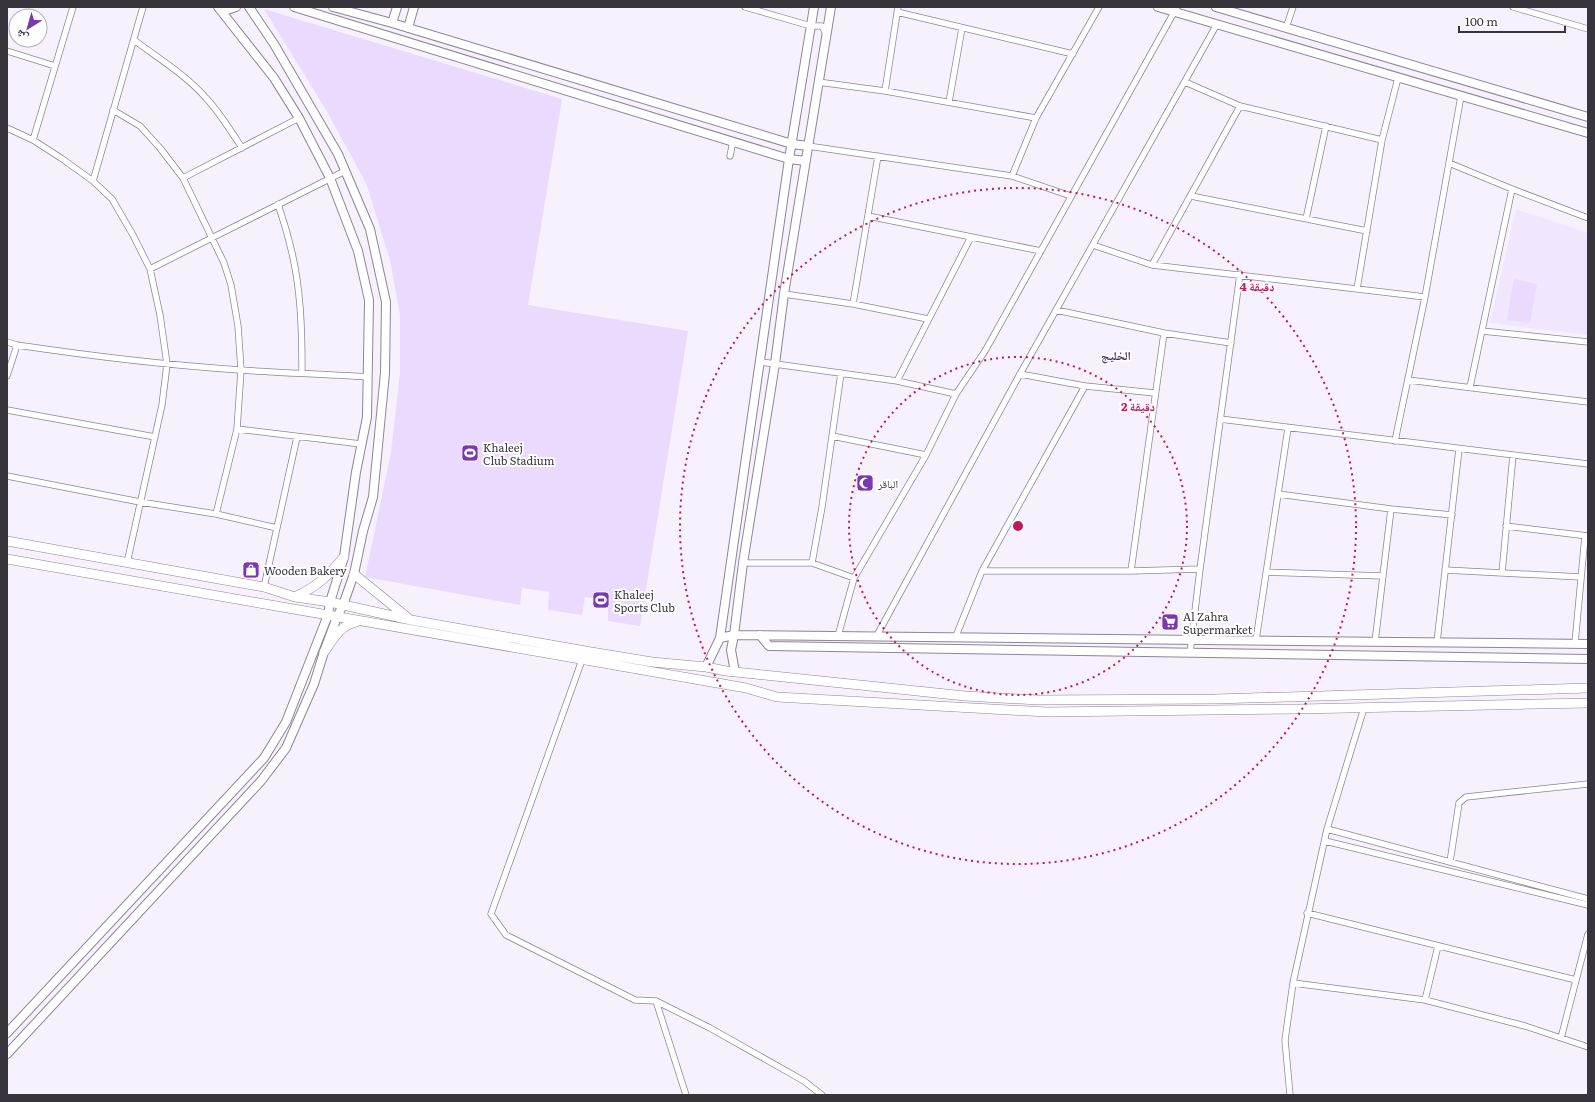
<svg xmlns="http://www.w3.org/2000/svg" width="1595" height="1102" font-family="Literata,'Noto Naskh Arabic',serif">
<style>
.built{fill:#f0e6fe}
.green{fill:#eadbfe}
.lines{fill:none;stroke-linecap:round;stroke-linejoin:round}
.street-casing{stroke:#8c8695;stroke-width:7}
.secondary-casing{stroke:#8c8695;stroke-width:10}
.primary-casing{stroke:#8c8695;stroke-width:10}
.street{stroke:#fff;stroke-width:5.5}
.secondary{stroke:#fff;stroke-width:8}
.primary{stroke:#fff;stroke-width:9}
.ring{fill:none;stroke:#c2185b;stroke-width:2;stroke-dasharray:2 4}
.labels{text-anchor:middle;dominant-baseline:central;stroke-width:4;stroke-linejoin:round;paint-order:stroke}
.poi-label{font-size:11px;fill:#37343b;stroke:#fff;text-anchor:start}
.neighbourhood-label{font-size:12px;font-weight:bold;fill:#50336e;stroke:#fff}
.centre{fill:#c2185b;stroke:#fff;stroke-width:2}
.ring-label{font-size:12px;text-anchor:middle;font-weight:bold;fill:#c2185b;stroke:#fff;stroke-width:4;stroke-linejoin:round;paint-order:stroke}
</style>
<rect width="100%" height="100%" fill="#f7f1fe"/>
<path class="built" d="M1516,209L1588,233V335L1490,323Z"/>
<path class="green" d="M264,9L562,99L528,305L688,331L640,626L608,621V601L585,597L582,615L548,610L549,592L522,588L520,605L365,577L391,452L400,373V315L390,260L366,183L326,110Z
M1514,279L1537,284L1530,323L1507,320Z"/>
<g class="lines">
<g class="street-casing">
<path id="street" d="M745,7L811,26H822L826,34
M1513,7L1588,29
M897,12L1073,54
M1286,28L1293,7
M134,40C158,58 186,75 206,98C220,113 231,131 242,148
M7,51L55,66
M818,82L885,91L1036,118
M1185,82L1240,106L1382,140
M885,91L898,7
M949,102L962,28
M7,128L33,140L61,158L93,181L112,199L133,235L150,269L160,315L167,364L162,405L127,563
M33,140L73,7
M808,146L1012,176L1071,196
M730,156L733,141
M1449,163L1512,189L1588,218
M1012,176L1036,118L1099,7
M183,178L299,118
M93,181L143,7
M1191,196L1367,231
M278,204C282,217 287,231 290,245C301,286 302,330 302,372
M868,216L1041,251
M1306,219L1326,126
M1093,245L1152,265L1425,297
M1152,265L1240,106
M150,269L345,171
M1357,289L1382,140L1398,78
M784,294L853,304L928,319
M853,304L878,156
M1056,310L1164,333L1231,343
M1482,331L1588,342
M7,342L17,345C91,356 166,365 240,370C283,373 325,374 368,377
M761,362L897,381L956,394
M1020,374L1085,386L1155,393
M7,376L17,345
M1408,380L1588,402
M897,381L971,237
M1470,387L1512,189
M7,410L155,437
M1220,419L1588,464
M237,429L361,444
M832,436L926,455
M1395,441L1425,297L1461,96
M7,476L140,502L216,514L237,429L241,370L238,326L231,285L224,263L183,178L160,148L140,126L113,110
M1278,494L1391,509L1452,515
M216,514L277,528
M1506,526L1588,536
M743,563H812L854,578
M812,563L822,507L841,373
M1445,570L1581,577
M982,571H1131L1200,569
M1131,571L1164,333
M1266,572L1383,576
M1502,573L1513,455
M264,587L297,437
M838,636L854,578L926,455L956,394L985,351L1177,7
M956,636L982,571L1085,386
M876,637L1020,374L1217,24
M1256,640L1288,428
M1375,642L1391,509
M1437,642L1459,449
M1575,643L1585,536
M1190,653L1200,569L1240,274
M582,660L491,914L506,935L635,1000L656,1001L710,1028L804,1081L822,1095
M1364,708L1327,829L1293,983L1425,1000L1525,1026L1588,1047
M1327,829L1588,899
M1325,841L1588,905
M1450,862L1459,803L1466,797L1588,784
M1307,913L1576,980
M1425,1000L1438,946
M656,1001L686,1095
M1561,1038L1588,934
M1290,1095L1285,1040L1293,983"/>
</g>
<g class="secondary-casing">
<path id="secondary" d="M219,7L227,10L236,7
M294,7L789,159L806,161
M333,7L392,23L792,144L808,146
M1158,7L1588,133
M1216,7L1588,117
M392,23L397,7
M408,28L414,7
M760,635L769,646L1588,659
M720,638L734,635L1588,644
M706,667L720,638L789,159L814,7
M735,672L731,650L734,635L743,563L775,364L784,294L831,7
M7,1033L264,758L286,722L328,615L330,602L344,557L356,472L367,417L369,300L358,251L330,178L299,118L274,78L218,7
M7,1054L261,781L286,748L314,684L324,652L337,617L343,605L354,574L363,531L373,497L385,373L386,302L370,229L338,154L274,44L249,7"/>
</g>
<g class="primary-casing">
<path id="primary" d="M7,541L264,587L295,597L330,602L411,620L591,652L652,662L706,667L726,671L965,696L1038,700L1215,699L1588,688
M7,559L746,688L777,697L1047,712L1300,709L1588,703
M354,574L408,618
M295,597C319,585 327,577 344,557
M324,652C333,640 340,625 356,622"/>
</g>
<use href="#street" class="street"/>
<use href="#secondary" class="secondary"/>
<use href="#primary" class="primary"/>
</g>
<g class="ring">
<circle cx="1018" cy="526" r="169"/>
<circle cx="1018" cy="526" r="338"/>
</g>
<defs>
<g id="stadium-square" transform="scale(0.9)"><rect x="-9" y="-9" width="18" height="18" rx="4" fill="#7839ae" stroke="#fff"/><path d="M0-5a6.5 5 0 1 0 0 10a6.5 5 0 1 0 0-10ZM-3.5-1.8h7v3.6h-7Z" fill="#fff"/></g>
<g id="mosque-square" transform="scale(0.9)"><rect x="-9" y="-9" width="18" height="18" rx="4" fill="#7839ae" stroke="#fff"/><path d="M3.5-4.9A6 6 0 1 0 3.5 4.9A5 5 0 1 1 3.5-4.9Z" fill="#fff"/></g>
<g id="shop-square" transform="scale(0.9)"><rect x="-9" y="-9" width="18" height="18" rx="4" fill="#7839ae" stroke="#fff"/><path d="M-5-2.5h2.3a2.7 3.5 0 0 1 5.4 0H5L5.5 6h-11ZM-1.5-2.5h3a1.5 2.3 0 0 0-3 0Z" fill="#fff"/></g>
<g id="supermarket-square" transform="scale(0.9)"><rect x="-9" y="-9" width="18" height="18" rx="4" fill="#7839ae" stroke="#fff"/><path d="M-6-5.5h2.5l.6 2H6L4.5 2H-2.5L-4.4-4H-6ZM-1.5 3.2a1.3 1.3 0 1 0 .1 0ZM3 3.2a1.3 1.3 0 1 0 .1 0Z" fill="#fff"/></g>
</defs>
<g fill-rule="evenodd">
<use href="#stadium-square" x="470" y="453"/>
<use href="#mosque-square" x="865" y="483"/>
<use href="#shop-square" x="251" y="570"/>
<use href="#stadium-square" x="601" y="600"/>
<use href="#supermarket-square" x="1170" y="622"/>
</g>
<g class="labels">
<g class="poi-label">
<text x="483" y="447">Khaleej<tspan x="483" dy="13">Club Stadium</tspan></text>
<text x="878" y="483">الباقر</text>
<text x="264" y="570">Wooden Bakery</text>
<text x="614" y="594">Khaleej<tspan x="614" dy="13">Sports Club</tspan></text>
<text x="1183" y="616">Al Zahra<tspan x="1183" dy="13">Supermarket</tspan></text>
</g>
<g class="neighbourhood-label">
<text x="1116" y="355">الخليج</text>
</g>
</g>
<circle cx="1018" cy="526" r="6" class="centre"/>
<g class="ring-label">
<text x="1257" y="291">4 دقيقة</text>
<text x="1138" y="411">2 دقيقة</text>
</g>
<rect width="1595" height="1102" fill="none" stroke="#37343b" stroke-width="16"/>
<g transform="translate(28 28) rotate(217)"><circle r="19" fill="#ffffff" stroke="#afaeb1"/>
<path d="M0-3L7 15L0 10L-7 15Z" fill="#7839ae"/>
<text y="-6" font-size="11" font-weight="bold" text-anchor="middle" fill="#37343b">ش</text>
</g>
<path d="M1459 26v6h106v-6" fill="none" stroke="#37343b" stroke-width="2"/>
<text x="1465" y="26" font-size="12" fill="#37343b" stroke="#ffffff" stroke-width="3" paint-order="stroke">100 m</text>
</svg>
